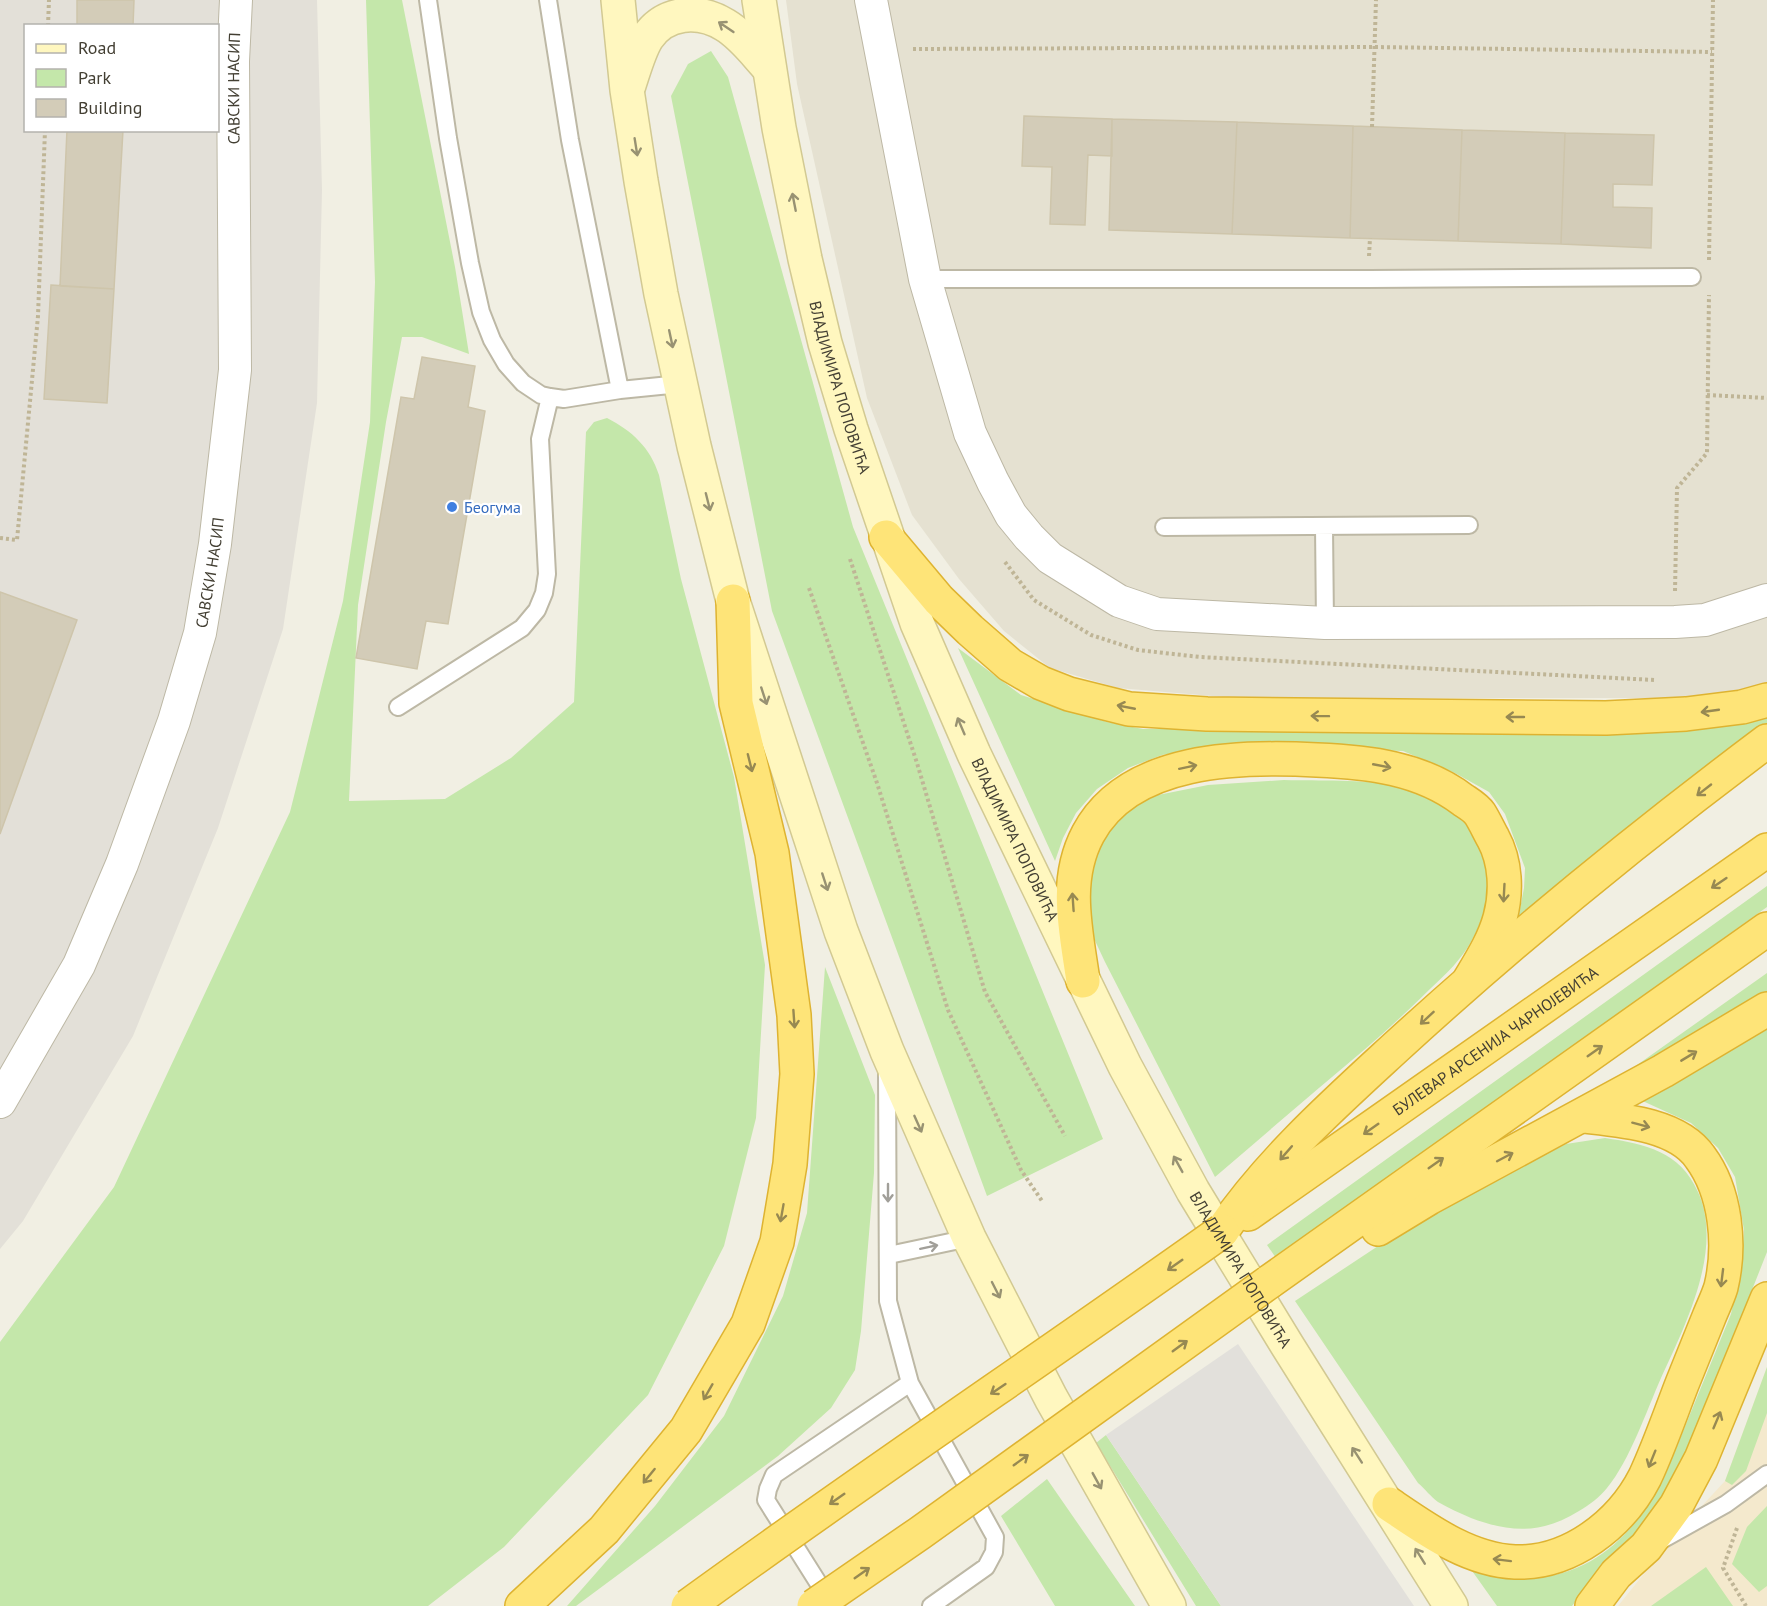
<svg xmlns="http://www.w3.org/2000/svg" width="1767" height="1606" font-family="'PT Sans',sans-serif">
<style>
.residential{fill:#e5e1d1}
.commercial{fill:#f4e9cd}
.industrial{fill:#e3e0d8;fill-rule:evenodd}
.green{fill:#c4e7aa}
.parking{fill:#e2e0db}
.building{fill:#d3ccb8;stroke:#cec5ab;stroke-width:1.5}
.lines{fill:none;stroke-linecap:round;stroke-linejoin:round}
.service-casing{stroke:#bdb8a5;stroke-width:20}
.minor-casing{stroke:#bdb8a5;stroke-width:34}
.secondary-casing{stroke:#d2c992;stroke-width:36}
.trunk-casing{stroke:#deb331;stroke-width:36}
.path{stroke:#bfb596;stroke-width:4;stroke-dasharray:3 3;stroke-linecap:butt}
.service{stroke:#fff;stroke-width:16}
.minor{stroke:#fff;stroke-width:32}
.secondary{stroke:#fff7bf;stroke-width:33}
.trunk{stroke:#fee478;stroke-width:33}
.trunk-bridge-casing{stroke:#deb331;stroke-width:36;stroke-linecap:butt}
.trunk-bridge{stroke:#fee478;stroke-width:33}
.oneway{stroke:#989272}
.oneway2{stroke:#978952}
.oneway3{stroke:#a19f99}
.shop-dot{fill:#3f7fe0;stroke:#fff;stroke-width:2}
.labels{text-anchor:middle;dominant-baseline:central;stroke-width:4.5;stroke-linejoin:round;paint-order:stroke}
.street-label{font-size:16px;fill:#433f33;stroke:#fff}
.shop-label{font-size:16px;fill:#366cbe;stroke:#fff;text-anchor:start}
</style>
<rect width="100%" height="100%" fill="#f1efe3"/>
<path class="residential" d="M786,0H1767V685L1710,698H1236L1118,688L1050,668L1004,631L959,579L912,515L867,398L797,84Z"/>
<path class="commercial" d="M1767,1367V1606H1618L1677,1533L1725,1481Z"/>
<path class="industrial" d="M0,0H317L322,190L317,403L283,629L218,828L133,1036L23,1221L0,1249ZM26,26H218V130H26Z"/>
<path class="green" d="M366,0H402L455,267L469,354L422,337H402L386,422L358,605L349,801L445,799L511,758L574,702L586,432L594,422L607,418C632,431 650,447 659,475L681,579L734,777L765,965L756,1118L724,1246L648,1395L504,1547L428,1606H0V1342L114,1187L290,812L343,601L370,422L375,282Z
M711,51L728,77L853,527L1103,1139L987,1196L772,611L671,96L688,64Z
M958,648L1021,695L1107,722L1143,729L1302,728L1767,717V725L1518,919L1524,888L1525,868L1505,814L1489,792L1455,773L1403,751L1220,745L1162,755L1128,768L1097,789L1076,813L1063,838L1055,861Z
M1284,780C1355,782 1452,771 1483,853C1494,884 1487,912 1472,940C1462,959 1446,974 1431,988C1409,1010 1387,1030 1364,1050C1314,1092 1264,1135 1215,1177L1105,962L1090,930L1086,895L1101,837L1120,815L1153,796L1208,785Z
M1767,886V907L1276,1258L1267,1245Z
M825,967L875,1095L874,1173L861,1331L855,1370L831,1408L778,1456L576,1606H567L655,1506L724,1416L783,1296L807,1213Z
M1767,973V996L1606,1087Z
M1767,1021V1252L1676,1482L1651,1522L1591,1582L1572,1606H1497L1470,1568C1480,1571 1491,1576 1501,1578C1512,1580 1523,1579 1534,1578C1596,1574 1637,1530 1664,1478L1731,1314L1742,1259L1744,1230L1735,1177L1718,1148L1691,1123L1636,1098Z
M1605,1138C1645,1144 1680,1151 1698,1192C1724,1249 1685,1326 1661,1378C1646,1412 1630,1460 1607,1488C1600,1497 1589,1505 1579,1511C1542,1534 1511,1533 1471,1518C1460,1513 1448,1508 1438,1502C1431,1497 1425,1489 1418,1483L1295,1301L1434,1209L1566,1144Z
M1767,1367V1413L1746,1471L1732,1485L1725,1481Z
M1106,1435L1221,1606H1196L1096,1443Z
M1047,1479L1135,1606H1055L1001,1516Z
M1767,1506V1586L1759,1592L1732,1564L1747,1527Z
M1706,1567L1733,1606H1651Z"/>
<path class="parking" d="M1238,1344L1414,1606H1221L1106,1435Z"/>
<path class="building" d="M77,0H134L133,26H77Z
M1024,116L1112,119V156L1088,155L1085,225L1050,224L1052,167L1022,166Z
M1112,119L1237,122L1232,234L1109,230Z
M1237,122L1353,126L1350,238L1232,234Z
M1353,126L1462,130L1458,241L1350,238Z
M67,130H123L114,289L60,286Z
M1462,130L1565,133L1561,244L1458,241Z
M1565,133L1654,135L1652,185L1613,184V207L1652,208L1651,248L1561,244Z
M51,285L114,289L107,403L44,399Z
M422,357L475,366L468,407L485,411L448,624L426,621L417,669L356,658L401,397L414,399Z
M0,592L77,620L0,834Z"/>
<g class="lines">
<g class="service-casing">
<path id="service" d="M428,0L448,138L470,263L481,312L492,340L506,364L523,383L541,395L550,397L564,399L620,390L680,384
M548,0L570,140L620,390
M925,279H1369L1692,277
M1164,527L1469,525
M1324,527L1325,623
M398,707L522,628L537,610L544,593L547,574L540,439L550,397
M887,1071L888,1301L910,1383L995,1537L994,1552L986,1567L931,1606
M889,1255L969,1238
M1658,1542L1726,1504L1767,1474
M829,1600L766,1500L768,1489L774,1475L910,1383"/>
</g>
<g class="minor-casing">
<g id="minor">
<path d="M871,0L925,279L970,433L993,482L1011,515L1029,537L1050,558L1119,601L1157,614L1325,623L1675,622L1705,620L1767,600"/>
<path id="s1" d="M0,1102L79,965L122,864L174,721L200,633L215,544L235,370L233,61L236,0"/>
</g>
</g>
<g class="secondary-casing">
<g id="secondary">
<path d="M618,0L627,90L641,181L661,294L694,446L733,601L841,931L887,1051L969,1238L1051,1398L1169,1606"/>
<path id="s2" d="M759,0L779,128L805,259L825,343L851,429L917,623L974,754L1125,1066L1193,1191L1287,1345L1451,1606"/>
<path d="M629,85C634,70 639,51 647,38C665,11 699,9 725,25C742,35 755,53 768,67"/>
</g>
</g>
<g class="trunk-casing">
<g id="trunk">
<path d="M886,537L939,600L970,630L1010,665L1041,683L1069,694L1129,709L1207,714L1606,718L1686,714L1742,707L1767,700"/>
<path d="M1083,981C1076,931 1063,881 1088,834C1129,757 1241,756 1317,760C1368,762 1421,768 1463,800C1469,804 1476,808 1480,814C1485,822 1489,831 1493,838C1506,862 1507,892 1500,918C1494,940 1482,959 1470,979"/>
<path id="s3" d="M1248,1214L1767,850"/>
<path d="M1378,1229L1429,1198L1663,1071L1767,1009"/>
<path d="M1222,1231C1270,1161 1334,1104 1396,1047C1514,939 1639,837 1767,741"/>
<path d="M1269,1282L1767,929"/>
<path d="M1389,1504C1426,1529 1468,1560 1515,1562C1570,1564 1621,1524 1645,1477C1659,1447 1670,1415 1682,1384C1691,1362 1700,1339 1709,1317C1713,1307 1718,1297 1721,1287C1731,1245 1726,1192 1700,1157C1677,1124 1620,1120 1584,1116"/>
<path d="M522,1606L604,1530L686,1430L748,1324L777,1242L790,1164L797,1074L794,1015L772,853L736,703L733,601"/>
<path d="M1592,1606L1616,1574L1646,1547L1676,1506L1701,1459L1767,1299"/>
</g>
</g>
<path class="path" d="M48,26L49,0
M913,49L1375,47L1712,52
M1372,127L1376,0
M1369,256L1370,238
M1709,260L1713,0
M1707,395L1767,398
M0,538L17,540L38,316L45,130
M850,559L917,763L985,992L1065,1136
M1005,562L1034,600L1091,635L1138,650L1200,657L1655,680
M809,588L877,783L948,1010L1021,1170L1042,1201
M1675,591L1677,488L1707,453L1709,295
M1737,1528L1723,1568L1746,1606"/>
<use href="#service" class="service"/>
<use href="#minor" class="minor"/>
<use href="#secondary" class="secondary"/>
<use href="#trunk" class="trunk"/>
<g class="trunk-bridge-casing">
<path id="trunk-bridge" d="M688,1606C864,1478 1045,1357 1222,1231
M814,1606L920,1533L1269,1282"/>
</g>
<use href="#trunk-bridge" class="trunk-bridge"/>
</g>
<defs><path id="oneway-shaft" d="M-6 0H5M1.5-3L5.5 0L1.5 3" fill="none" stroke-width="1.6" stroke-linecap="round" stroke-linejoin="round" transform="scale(1.5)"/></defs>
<g class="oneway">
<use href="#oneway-shaft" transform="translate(726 27) rotate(-146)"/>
<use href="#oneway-shaft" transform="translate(636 147) rotate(81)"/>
<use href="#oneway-shaft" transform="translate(794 202) rotate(-101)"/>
<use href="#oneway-shaft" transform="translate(671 339) rotate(78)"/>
<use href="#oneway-shaft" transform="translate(708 502) rotate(76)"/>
<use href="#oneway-shaft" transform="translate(764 696) rotate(72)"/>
<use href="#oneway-shaft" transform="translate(961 726) rotate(-113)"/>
<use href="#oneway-shaft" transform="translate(825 882) rotate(72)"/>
<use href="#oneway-shaft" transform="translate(918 1124) rotate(66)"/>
<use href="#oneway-shaft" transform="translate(1178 1164) rotate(-119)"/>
<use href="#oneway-shaft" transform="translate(996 1290) rotate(63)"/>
<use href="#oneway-shaft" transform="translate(1357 1455) rotate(-123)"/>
<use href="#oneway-shaft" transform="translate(1097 1481) rotate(61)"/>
<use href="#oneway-shaft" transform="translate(1420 1556) rotate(-122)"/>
</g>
<g class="oneway2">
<use href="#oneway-shaft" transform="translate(1126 707) rotate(-169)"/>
<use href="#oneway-shaft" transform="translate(1710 711) rotate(172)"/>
<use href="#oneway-shaft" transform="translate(1320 716) rotate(-179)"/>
<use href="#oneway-shaft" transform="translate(1515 717) rotate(-180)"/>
<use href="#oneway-shaft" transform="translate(750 763) rotate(76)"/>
<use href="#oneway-shaft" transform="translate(1382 766) rotate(11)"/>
<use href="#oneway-shaft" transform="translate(1188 767) rotate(-12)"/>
<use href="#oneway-shaft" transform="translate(1704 790) rotate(142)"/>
<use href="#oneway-shaft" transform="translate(1719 883) rotate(146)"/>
<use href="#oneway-shaft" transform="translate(1504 893) rotate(93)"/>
<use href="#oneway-shaft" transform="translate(1073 902) rotate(-94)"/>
<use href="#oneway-shaft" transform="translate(1427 1018) rotate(137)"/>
<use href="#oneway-shaft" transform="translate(794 1019) rotate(86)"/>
<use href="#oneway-shaft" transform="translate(1595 1051) rotate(-35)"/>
<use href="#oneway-shaft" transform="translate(1689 1056) rotate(-31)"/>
<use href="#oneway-shaft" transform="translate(1641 1125) rotate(15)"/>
<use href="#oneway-shaft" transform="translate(1371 1129) rotate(145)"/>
<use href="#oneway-shaft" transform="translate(1286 1153) rotate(131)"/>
<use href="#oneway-shaft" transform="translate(1505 1157) rotate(-28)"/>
<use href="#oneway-shaft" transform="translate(1436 1163) rotate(-35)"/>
<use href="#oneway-shaft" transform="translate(782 1213) rotate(100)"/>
<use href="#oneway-shaft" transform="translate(1175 1265) rotate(145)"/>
<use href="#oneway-shaft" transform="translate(1722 1278) rotate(97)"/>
<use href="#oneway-shaft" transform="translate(1180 1346) rotate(-36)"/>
<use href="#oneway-shaft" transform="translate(998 1389) rotate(146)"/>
<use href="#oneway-shaft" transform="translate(708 1392) rotate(120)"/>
<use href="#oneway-shaft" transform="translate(1717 1420) rotate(-67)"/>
<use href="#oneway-shaft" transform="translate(1652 1459) rotate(112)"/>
<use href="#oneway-shaft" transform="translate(1021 1460) rotate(-36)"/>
<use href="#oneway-shaft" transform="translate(649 1476) rotate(129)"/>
<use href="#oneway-shaft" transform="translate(837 1499) rotate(145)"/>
<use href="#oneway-shaft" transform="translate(1502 1560) rotate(-173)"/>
<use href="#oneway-shaft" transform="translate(862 1573) rotate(-35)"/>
</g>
<g class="oneway3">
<use href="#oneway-shaft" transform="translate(888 1193) rotate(90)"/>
<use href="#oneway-shaft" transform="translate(929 1247) rotate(-12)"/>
</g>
<circle class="shop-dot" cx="452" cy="507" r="6"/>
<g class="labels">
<g class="street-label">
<text stroke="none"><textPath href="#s1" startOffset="1059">САВСКИ НАСИП</textPath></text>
<text stroke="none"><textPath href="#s2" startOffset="396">ВЛАДИМИРА ПОПОВИЋА</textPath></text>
<text stroke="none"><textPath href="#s1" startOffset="573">САВСКИ НАСИП</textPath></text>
<text stroke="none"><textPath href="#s2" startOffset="882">ВЛАДИМИРА ПОПОВИЋА</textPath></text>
<text stroke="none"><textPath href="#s3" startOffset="302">БУЛЕВАР АРСЕНИЈА ЧАРНОЈЕВИЋА</textPath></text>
<text stroke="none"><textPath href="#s2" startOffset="1368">ВЛАДИМИРА ПОПОВИЋА</textPath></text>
</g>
<g class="shop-label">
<text x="464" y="507">Беогума</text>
</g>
</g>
<rect x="24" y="24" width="195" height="108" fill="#ffffff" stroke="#b4b2ad" stroke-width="1.5"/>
<rect x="36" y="44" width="30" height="9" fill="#fff7bf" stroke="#b4b2ad" stroke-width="1.5"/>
<text x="78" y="54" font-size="18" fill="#433f33">Road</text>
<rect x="36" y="69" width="30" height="18" fill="#c4e7aa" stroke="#b4b2ad" stroke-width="1.5"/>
<text x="78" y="84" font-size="18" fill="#433f33">Park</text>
<rect x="36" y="99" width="30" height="18" fill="#d3ccb8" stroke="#b4b2ad" stroke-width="1.5"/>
<text x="78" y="114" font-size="18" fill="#433f33">Building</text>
</svg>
